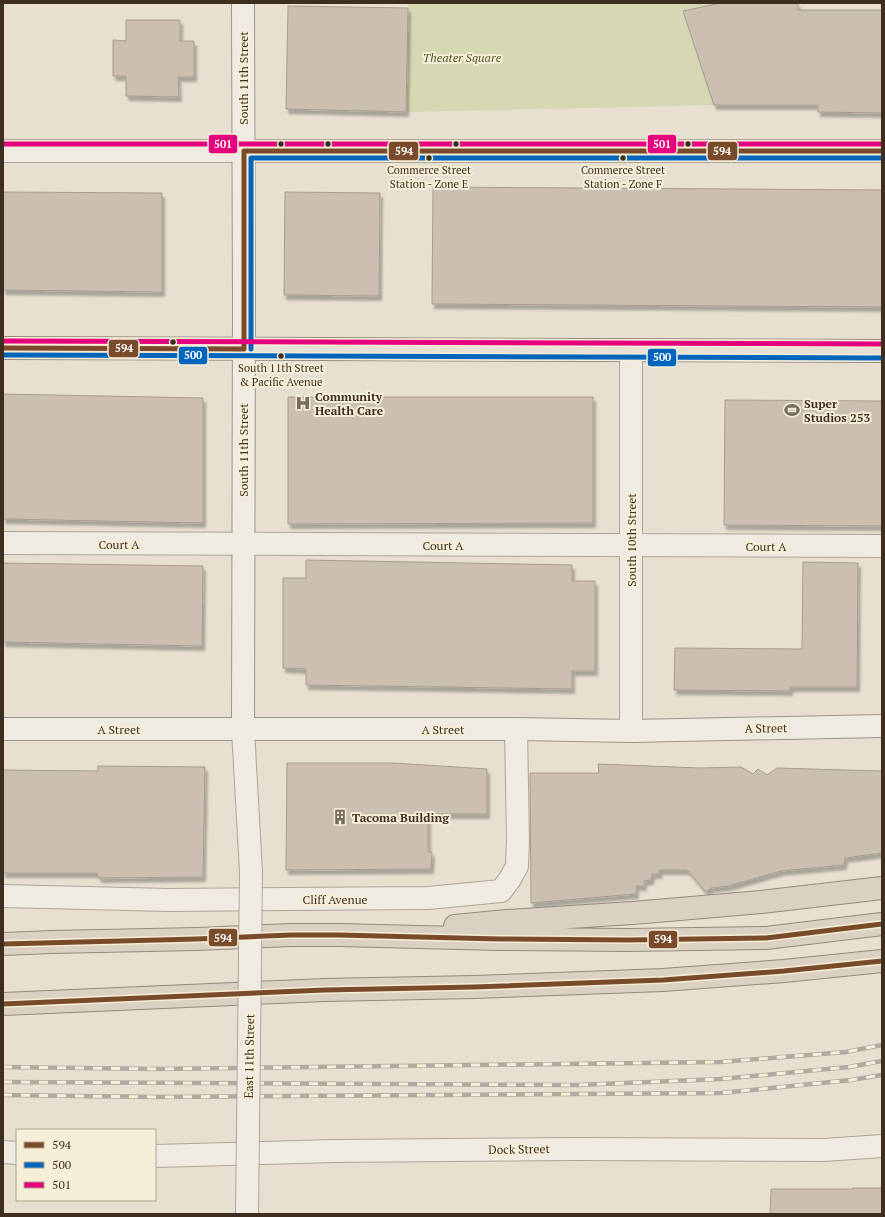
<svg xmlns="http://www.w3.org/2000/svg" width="885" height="1217" font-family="'PT Serif',serif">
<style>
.green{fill:#d6d7b3}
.building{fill:#cbbfb2;stroke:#a89c90;filter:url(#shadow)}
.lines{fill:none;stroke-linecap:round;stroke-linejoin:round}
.minor-casing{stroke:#ada599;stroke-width:24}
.tertiary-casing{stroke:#ada599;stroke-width:24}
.secondary-casing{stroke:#9c958a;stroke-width:24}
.primary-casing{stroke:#928b80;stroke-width:24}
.motorway-casing{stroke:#928b80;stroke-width:24}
.minor{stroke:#efebe3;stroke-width:22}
.tertiary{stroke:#efebe3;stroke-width:22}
.secondary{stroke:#efebe3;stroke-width:22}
.primary{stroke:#e6e1d4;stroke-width:22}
.motorway{stroke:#dad1c2;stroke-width:22}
.rail-casing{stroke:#afaaa2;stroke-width:4.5}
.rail{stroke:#f7eed8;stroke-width:3;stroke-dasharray:9;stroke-linecap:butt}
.tertiary-bridge-casing{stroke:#ada599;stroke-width:24;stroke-linecap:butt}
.tertiary-bridge{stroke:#efebe3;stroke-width:22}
.bus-1-casing{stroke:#f7eed8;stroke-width:8}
.bus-2-casing{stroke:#f7eed8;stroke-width:8}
.bus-3-casing{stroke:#f7eed8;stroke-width:8}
.bus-1{stroke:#7a4b2a;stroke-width:5}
.bus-2{stroke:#0065bd;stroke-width:5}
.bus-3{stroke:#e5007d;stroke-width:5}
.bus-dot{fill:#3d2e20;stroke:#f7eed8;stroke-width:1.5}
.labels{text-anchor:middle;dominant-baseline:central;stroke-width:4;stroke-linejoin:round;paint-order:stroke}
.bus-label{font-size:11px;fill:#3d2e20;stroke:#f7eed8}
.park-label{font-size:12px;font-style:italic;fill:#4d5a26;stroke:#f7eed8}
.street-label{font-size:12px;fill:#3d2e20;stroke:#f7eed8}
.poi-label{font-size:12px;font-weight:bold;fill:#3d2e20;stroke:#f7eed8;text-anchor:start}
.line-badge{stroke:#f7eed8;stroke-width:1.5}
.badge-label{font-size:11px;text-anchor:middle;font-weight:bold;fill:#fff}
</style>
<defs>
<filter id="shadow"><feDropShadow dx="2.5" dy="4.5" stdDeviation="1" flood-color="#0004"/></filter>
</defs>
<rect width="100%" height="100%" fill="#e7e0d1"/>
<path class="green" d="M408,3H714L713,5L683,11L714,105L406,112Z"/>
<path class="building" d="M721,3H798V10H882V113L818,112V105H714L683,11Z
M288,6L408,8L406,112L286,109Z
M126,20H180V41H194V77H178L179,97L126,96V76H113V40L126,41Z
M433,187L882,190V307L432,304Z
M3,192L162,193V292L3,290Z
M285,192L380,193L379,296L284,295Z
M3,394L203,398V523L3,519Z
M288,397H593V523L288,524Z
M725,400L882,401V526L724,525Z
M306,560L572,565V581H595V671H572V689L306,685V669L283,668V578H306Z
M803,562L858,563L857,687H790V691L674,690L675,648L802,649Z
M3,563L203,566L202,646L3,642Z
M287,763H394L487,769V814H428V852H432L431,869L286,870Z
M598,764L700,768L741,767L753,774L758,769L767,775L777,768L882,771V853L845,858L844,865L781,871L728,886L711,888L706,892L687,870H660L659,874H652L651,880L644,881V886H636V894L531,903L530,773H599Z
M98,766L205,767L203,877L99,878L97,873H3V770L98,771Z
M853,1188H882V1214H770L771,1189H853Z"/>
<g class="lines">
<g class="minor-casing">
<path id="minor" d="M3,543L882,546
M3,896L169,900L428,898L501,891L510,879L517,866L518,840L516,729"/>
</g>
<g class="tertiary-casing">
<path id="tertiary" d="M3,151H882
M243,730L251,872
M631,731V350
M3,1152L17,1153
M155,1156L334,1151L577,1149L824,1150L882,1146"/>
</g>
<g class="secondary-casing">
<path id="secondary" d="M3,729H516L631,731L882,726
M243,730L244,304L243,3"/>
</g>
<g class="primary-casing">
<path id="primary" d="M3,348L882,351"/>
</g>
<g class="motorway-casing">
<path id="motorway" d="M455,926L507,921L633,913L761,902L882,888
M3,944L52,942L197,939L291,935H339L499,939L627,940L766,938L882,924
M3,1004L325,990L474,987L663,980L784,971L882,961"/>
</g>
<use href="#minor" class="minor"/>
<use href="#tertiary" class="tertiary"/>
<use href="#secondary" class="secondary"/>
<use href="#primary" class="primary"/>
<use href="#motorway" class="motorway"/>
<g class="rail-casing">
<path id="rail" d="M3,1067L157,1069L720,1062L846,1052L882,1045
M3,1082L578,1085L721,1079L849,1067L882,1061
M3,1095L157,1097L721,1093L851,1080L882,1075"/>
</g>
<use href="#rail" class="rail"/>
<g class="tertiary-bridge-casing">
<path id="tertiary-bridge" d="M247,1214L251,872"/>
</g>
<use href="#tertiary-bridge" class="tertiary-bridge"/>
<g class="bus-1-casing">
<path id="bus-1" d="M244,151H882
M244,151V349
M3,348L244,349
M3,944L197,939L291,935H339L499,939L627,940L766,938L882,924
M3,1004L325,990L474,987L663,980L784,971L882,961"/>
</g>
<g class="bus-2-casing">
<path id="bus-2" d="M251,349V158H882
M3,355L882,358"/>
</g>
<g class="bus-3-casing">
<path id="bus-3" d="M3,144H882
M3,341L882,344"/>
</g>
<use href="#bus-1" class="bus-1"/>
<use href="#bus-2" class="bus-2"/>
<use href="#bus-3" class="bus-3"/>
</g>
<defs>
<g id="hospital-bare" transform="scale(1.2)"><path d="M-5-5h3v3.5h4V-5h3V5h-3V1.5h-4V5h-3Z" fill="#786c5e" stroke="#f7eed8" stroke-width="2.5" paint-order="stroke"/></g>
<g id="stadium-bare" transform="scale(1.2)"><path d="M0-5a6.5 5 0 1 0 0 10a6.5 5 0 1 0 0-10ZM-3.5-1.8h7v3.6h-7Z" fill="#786c5e" stroke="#f7eed8" stroke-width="2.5" paint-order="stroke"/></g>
<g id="building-bare" transform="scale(1.2)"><path d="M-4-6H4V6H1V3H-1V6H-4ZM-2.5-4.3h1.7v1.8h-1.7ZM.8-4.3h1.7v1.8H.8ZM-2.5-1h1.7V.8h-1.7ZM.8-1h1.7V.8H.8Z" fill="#786c5e" stroke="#f7eed8" stroke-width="2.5" paint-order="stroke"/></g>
</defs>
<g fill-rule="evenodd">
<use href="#hospital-bare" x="303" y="403"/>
<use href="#stadium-bare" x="792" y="410"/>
<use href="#building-bare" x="340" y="817"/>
</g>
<g class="bus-dot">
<circle cx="281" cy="144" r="3.5"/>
<circle cx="328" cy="144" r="3.5"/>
<circle cx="456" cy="144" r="3.5"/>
<circle cx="688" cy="144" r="3.5"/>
<circle cx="429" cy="158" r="3.5"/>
<circle cx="623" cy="158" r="3.5"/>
<circle cx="173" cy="342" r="3.5"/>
<circle cx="281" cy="356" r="3.5"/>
</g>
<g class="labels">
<g class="bus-label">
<text x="429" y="170">Commerce Street<tspan x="429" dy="14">Station - Zone E</tspan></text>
<text x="623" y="170">Commerce Street<tspan x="623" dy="14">Station - Zone F</tspan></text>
<text x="281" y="368">South 11th Street<tspan x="281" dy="14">&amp; Pacific Avenue</tspan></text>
</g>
<g class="park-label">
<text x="462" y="57">Theater Square</text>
</g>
<g class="street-label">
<text transform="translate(243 78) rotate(-90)">South 11th Street</text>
<text transform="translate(243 450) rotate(-90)">South 11th Street</text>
<text transform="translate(631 540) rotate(-90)">South 10th Street</text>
<text x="119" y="544">Court A</text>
<text x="443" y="545">Court A</text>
<text x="766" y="546">Court A</text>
<text transform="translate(766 728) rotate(-1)">A Street</text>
<text x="119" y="729">A Street</text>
<text x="443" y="729">A Street</text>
<text x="335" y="899">Cliff Avenue</text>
<text transform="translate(249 1056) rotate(-89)">East 11th Street</text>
<text transform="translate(519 1149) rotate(-1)">Dock Street</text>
</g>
<g class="poi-label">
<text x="315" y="396">Community<tspan x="315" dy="14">Health Care</tspan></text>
<text x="804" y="403">Super<tspan x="804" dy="14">Studios 253</tspan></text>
<text x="352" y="817">Tacoma Building</text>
</g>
</g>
<g class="line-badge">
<rect x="208" y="134" width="30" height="20" rx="4" fill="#e5007d"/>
<rect x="647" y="134" width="30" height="20" rx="4" fill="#e5007d"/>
<rect x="388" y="141" width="31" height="20" rx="4" fill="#7a4b2a"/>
<rect x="707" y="141" width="31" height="20" rx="4" fill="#7a4b2a"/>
<rect x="108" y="339" width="31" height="19" rx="4" fill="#7a4b2a"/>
<rect x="178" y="346" width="30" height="19" rx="4" fill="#0065bd"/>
<rect x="647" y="348" width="30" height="19" rx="4" fill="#0065bd"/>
<rect x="208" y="928" width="30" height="19" rx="4" fill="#7a4b2a"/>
<rect x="648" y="930" width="30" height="19" rx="4" fill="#7a4b2a"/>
</g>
<g class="badge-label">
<text x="223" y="148">501</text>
<text x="662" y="148">501</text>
<text x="404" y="155">594</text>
<text x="722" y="155">594</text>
<text x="124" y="352">594</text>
<text x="193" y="359">500</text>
<text x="662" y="361">500</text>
<text x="223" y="942">594</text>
<text x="663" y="943">594</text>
</g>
<rect width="885" height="1217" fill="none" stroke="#3d2e20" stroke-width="8"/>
<rect x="16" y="1129" width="140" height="72" fill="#f7eed8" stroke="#ada18e"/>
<rect x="24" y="1142" width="20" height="6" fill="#7a4b2a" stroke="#ada18e"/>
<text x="52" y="1149" font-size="12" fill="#3d2e20">594</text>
<rect x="24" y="1162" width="20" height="6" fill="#0065bd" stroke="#ada18e"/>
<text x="52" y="1169" font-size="12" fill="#3d2e20">500</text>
<rect x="24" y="1182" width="20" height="6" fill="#e5007d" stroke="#ada18e"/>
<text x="52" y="1189" font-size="12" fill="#3d2e20">501</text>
</svg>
